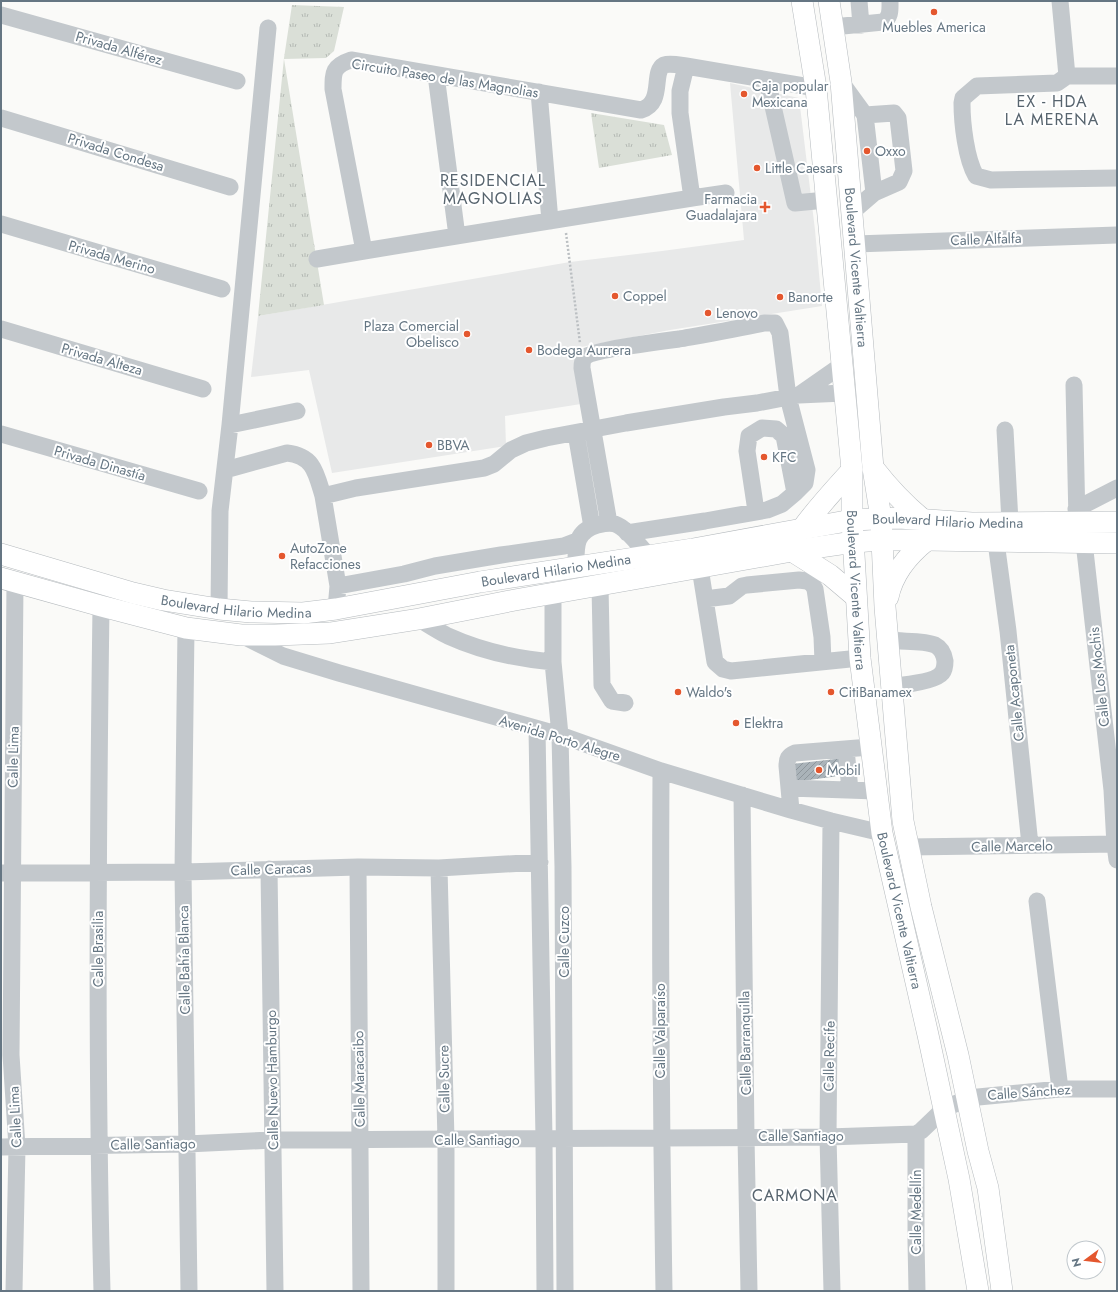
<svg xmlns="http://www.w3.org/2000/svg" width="1118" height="1292" font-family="Jost,sans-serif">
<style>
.built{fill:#e8e9e9}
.grass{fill:url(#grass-tufts)}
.building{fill:url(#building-hatch)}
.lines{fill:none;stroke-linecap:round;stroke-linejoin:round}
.major-casing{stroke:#b5babe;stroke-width:22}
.path{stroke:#bbbfc2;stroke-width:2.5;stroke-dasharray:2 2;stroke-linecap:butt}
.minor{stroke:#c3c8cc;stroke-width:17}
.major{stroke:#fff;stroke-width:21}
.poi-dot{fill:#e4572e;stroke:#fff;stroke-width:1.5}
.labels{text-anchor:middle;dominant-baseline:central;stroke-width:4;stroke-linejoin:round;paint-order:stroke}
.poi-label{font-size:14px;fill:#657683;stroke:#fff;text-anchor:start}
.street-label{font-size:14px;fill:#657683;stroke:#fff}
.quarter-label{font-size:16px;letter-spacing:1px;fill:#57646e;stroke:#fff}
</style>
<defs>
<pattern id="grass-tufts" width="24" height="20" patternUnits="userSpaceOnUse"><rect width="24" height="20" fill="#dadfd7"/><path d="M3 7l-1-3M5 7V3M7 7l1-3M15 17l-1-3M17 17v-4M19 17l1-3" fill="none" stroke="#b4b9b4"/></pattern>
<pattern id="building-hatch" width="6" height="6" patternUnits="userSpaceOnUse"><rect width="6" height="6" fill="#aab3b9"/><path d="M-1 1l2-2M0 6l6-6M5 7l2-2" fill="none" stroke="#8e969c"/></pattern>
</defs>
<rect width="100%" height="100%" fill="#fafaf8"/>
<path class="built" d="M730,83L799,98L815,230L822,306L670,330L581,347V404L505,416L506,446L332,473L309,370L251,377L258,316L570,262L662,251L744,240Z"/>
<path class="grass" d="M292,5L344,7L334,51L326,58L284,59L324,305L258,316L284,58Z
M591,113L664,125L672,155L599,168Z"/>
<path class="building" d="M844,758L846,775L794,782L792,764Z"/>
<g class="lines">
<g class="major-casing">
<g id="major">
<path id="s1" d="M802,1L816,88L852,470V520L860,658L882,833L928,1035L959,1179L978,1291"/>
<path id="s2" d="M829,1L841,82L873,468L881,518L885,607L903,821L921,907L958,1055L978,1151L988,1188L1002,1291"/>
<path d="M875,470C889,488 903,503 921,518"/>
<path d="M802,529C817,508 835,489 852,470"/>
<path d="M792,551L830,575L856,597"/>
<path id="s3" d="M1,554L133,593L163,600L219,609L251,612L303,613L336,609L480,582L693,549L852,520L899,518L972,523L1117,522"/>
<path d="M1,578L101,606L186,628L241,635H275L330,633L419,619L515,600L792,551L854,542L881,540H927L1117,543"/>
<path d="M888,597C893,573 908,555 927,540"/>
</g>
</g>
<path class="path" d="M566,233L580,343"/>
<path class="minor" d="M859,1L861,25
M1060,1L1067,76
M1,15L237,81
M833,27L883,22C891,17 890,10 890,1
M686,66L680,91V113L692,198L364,251L333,89C333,72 333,66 351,60L641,110C665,103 651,72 664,65C670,63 679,65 686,66L816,88
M436,75L457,236
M1117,76H1067L1057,83L977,86L963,98L962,103C962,123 966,159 976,176L991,180L1117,178
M767,80L795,203L826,200
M841,82L865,115L874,193L852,212
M539,92L550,221
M865,115L894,113L898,118L904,171L899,182L874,193
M1,118L230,187
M692,198L726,193
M1,224L222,289
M855,244L1117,235
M317,259L364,251
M1,329L203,389
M1074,385L1077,521
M799,395L842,365
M230,425L297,411
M1005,430L1010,522
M576,433L592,527
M1,434L199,491
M225,470L287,453C314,456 316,473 323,496
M1076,509L1117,488
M756,511L747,451L749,436L762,428L776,429L784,436L795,493
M609,523L582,368C582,364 582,360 585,357C592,350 664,341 679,339C707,334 736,329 764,323H775L780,333L788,397L807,470L805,483L795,493L782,504L767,510L705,521L627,533
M996,542L1008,631L1030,845
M1084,542L1112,790L1115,845L1117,860
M576,568C576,548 574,532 597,525C602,524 609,522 615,524C627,528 640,547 649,556
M700,568L715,662L723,669L731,671L860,658
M338,586L404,574L435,566L501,555L564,546L577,541
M600,586L602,685L612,701L625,703
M553,594V662L560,735L563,867L565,1291
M705,599L729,596L742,586L747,585L799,580L807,581L812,584L815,589L822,637L823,662
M101,606C98,835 96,1063 102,1291
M219,609L220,511L230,425L268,28
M336,609L338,586L323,496L356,488L484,468L494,464L511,450L526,443L546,438L626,423L724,407L757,403L799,395L844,393
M419,619C429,625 438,631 448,636C481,651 518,659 553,662
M186,628L183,872L189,1291
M241,635L283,656L339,673L560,735L661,771L791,810L831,821L882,833
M889,640C902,642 924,640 935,645C941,648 944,654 945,661C945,665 945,669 942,673C935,682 903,685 892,686
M537,729L544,1139L545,1291
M846,749L850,790
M661,771C660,944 661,1118 664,1291
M789,788L876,791
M742,795L746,1137L749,1291
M791,810L787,766C787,759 788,756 795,753L870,747
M831,821L828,1137L832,1291
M908,847L1117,844
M358,867L361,1291
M439,868L446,1140V1291
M269,869L275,1291
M1,873L183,872L358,867L439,868L540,862
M1037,901L1060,1089
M916,1134V1241L917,1291
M1,1147L187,1144L273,1140L661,1138L828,1137L916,1134L921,1131L944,1109L968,1098L1060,1089H1117
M14,1291L17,1147L11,1055L15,582"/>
<use href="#major" class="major"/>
</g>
<g class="poi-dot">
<circle cx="934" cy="12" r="4"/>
<circle cx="744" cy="94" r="4"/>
<circle cx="867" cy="151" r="4"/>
<circle cx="757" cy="168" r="4"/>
<path d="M763 201h4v4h4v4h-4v4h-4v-4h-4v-4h4z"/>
<circle cx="615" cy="296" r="4"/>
<circle cx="780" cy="297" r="4"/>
<circle cx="708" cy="313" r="4"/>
<circle cx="467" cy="334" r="4"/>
<circle cx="529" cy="350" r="4"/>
<circle cx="429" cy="445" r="4"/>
<circle cx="764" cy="457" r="4"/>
<circle cx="282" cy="556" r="4"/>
<circle cx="678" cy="692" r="4"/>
<circle cx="831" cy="692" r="4"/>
<circle cx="736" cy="723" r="4"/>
<circle cx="819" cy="770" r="4"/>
</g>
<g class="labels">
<g class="poi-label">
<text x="934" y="27" text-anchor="middle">Muebles America</text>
<text x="752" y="86">Caja popular<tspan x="752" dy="16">Mexicana</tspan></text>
<text x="875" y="151">Oxxo</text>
<text x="765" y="168">Little Caesars</text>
<text x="757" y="199" text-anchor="end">Farmacia<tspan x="757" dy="16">Guadalajara</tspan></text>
<text x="623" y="296">Coppel</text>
<text x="788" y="297">Banorte</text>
<text x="716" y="313">Lenovo</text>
<text x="459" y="326" text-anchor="end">Plaza Comercial<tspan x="459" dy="16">Obelisco</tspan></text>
<text x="537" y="350">Bodega Aurrera</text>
<text x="437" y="445">BBVA</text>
<text x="772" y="457">KFC</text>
<text x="290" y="548">AutoZone<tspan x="290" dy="16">Refacciones</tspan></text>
<text x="686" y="692">Waldo's</text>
<text x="839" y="692">CitiBanamex</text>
<text x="744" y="723">Elektra</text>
<text x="827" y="770">Mobil</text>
</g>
<g class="street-label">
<text transform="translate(119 48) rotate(16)">Privada Alférez</text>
<text transform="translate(445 78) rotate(9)">Circuito Paseo de las Magnolias</text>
<text transform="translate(116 152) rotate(17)">Privada Condesa</text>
<text transform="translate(986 239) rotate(-2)">Calle Alfalfa</text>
<text transform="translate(112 257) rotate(16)">Privada Merino</text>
<text stroke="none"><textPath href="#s2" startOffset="268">Boulevard Vicente Valtierra</textPath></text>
<text transform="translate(102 359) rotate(16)">Privada Alteza</text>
<text transform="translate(100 463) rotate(16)">Privada Dinastía</text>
<text stroke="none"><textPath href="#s3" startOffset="962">Boulevard Hilario Medina</textPath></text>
<text stroke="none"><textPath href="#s3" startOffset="566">Boulevard Hilario Medina</textPath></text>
<text stroke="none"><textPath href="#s1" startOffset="592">Boulevard Vicente Valtierra</textPath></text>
<text stroke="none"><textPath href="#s3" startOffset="242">Boulevard Hilario Medina</textPath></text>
<text transform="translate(1099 677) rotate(-96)">Calle Los Mochis</text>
<text transform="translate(1014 693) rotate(-96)">Calle Acaponeta</text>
<text transform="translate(560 738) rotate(17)">Avenida Porto Alegre</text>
<text transform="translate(13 757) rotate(-89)">Calle Lima</text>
<text transform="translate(1012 846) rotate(-1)">Calle Marcelo</text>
<text transform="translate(271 869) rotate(-2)">Calle Caracas</text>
<text stroke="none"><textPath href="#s1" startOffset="916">Boulevard Vicente Valtierra</textPath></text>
<text transform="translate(564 942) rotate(-90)">Calle Cuzco</text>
<text transform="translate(98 949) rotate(-90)">Calle Brasilia</text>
<text transform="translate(184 960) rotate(-91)">Calle Bahía Blanca</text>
<text transform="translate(660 1031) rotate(-90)">Calle Valparaíso</text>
<text transform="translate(745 1043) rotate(-91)">Calle Barranquilla</text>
<text transform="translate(829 1056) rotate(-89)">Calle Recife</text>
<text transform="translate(359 1079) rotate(-91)">Calle Maracaibo</text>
<text transform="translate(444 1079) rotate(-91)">Calle Sucre</text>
<text transform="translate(272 1080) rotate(-91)">Calle Nuevo Hamburgo</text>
<text transform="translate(1029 1092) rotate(-4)">Calle Sánchez</text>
<text transform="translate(15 1117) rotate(-93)">Calle Lima</text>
<text x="801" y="1136">Calle Santiago</text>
<text x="477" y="1140">Calle Santiago</text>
<text transform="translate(153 1144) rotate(-1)">Calle Santiago</text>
<text transform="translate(916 1212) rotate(-90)">Calle Medellín</text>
</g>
<g class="quarter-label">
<text x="1052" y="101">EX - HDA<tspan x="1052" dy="18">LA MERENA</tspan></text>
<text x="493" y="180">RESIDENCIAL<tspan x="493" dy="18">MAGNOLIAS</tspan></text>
<text x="795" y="1195">CARMONA</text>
</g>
</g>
<rect width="1118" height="1292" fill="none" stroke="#657683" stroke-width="4"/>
<g transform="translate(1086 1260) rotate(255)"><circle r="19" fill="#ffffff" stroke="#c1c8cd"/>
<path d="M0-3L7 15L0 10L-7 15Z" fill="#e4572e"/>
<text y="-6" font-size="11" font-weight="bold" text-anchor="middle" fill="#657683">N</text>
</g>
</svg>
